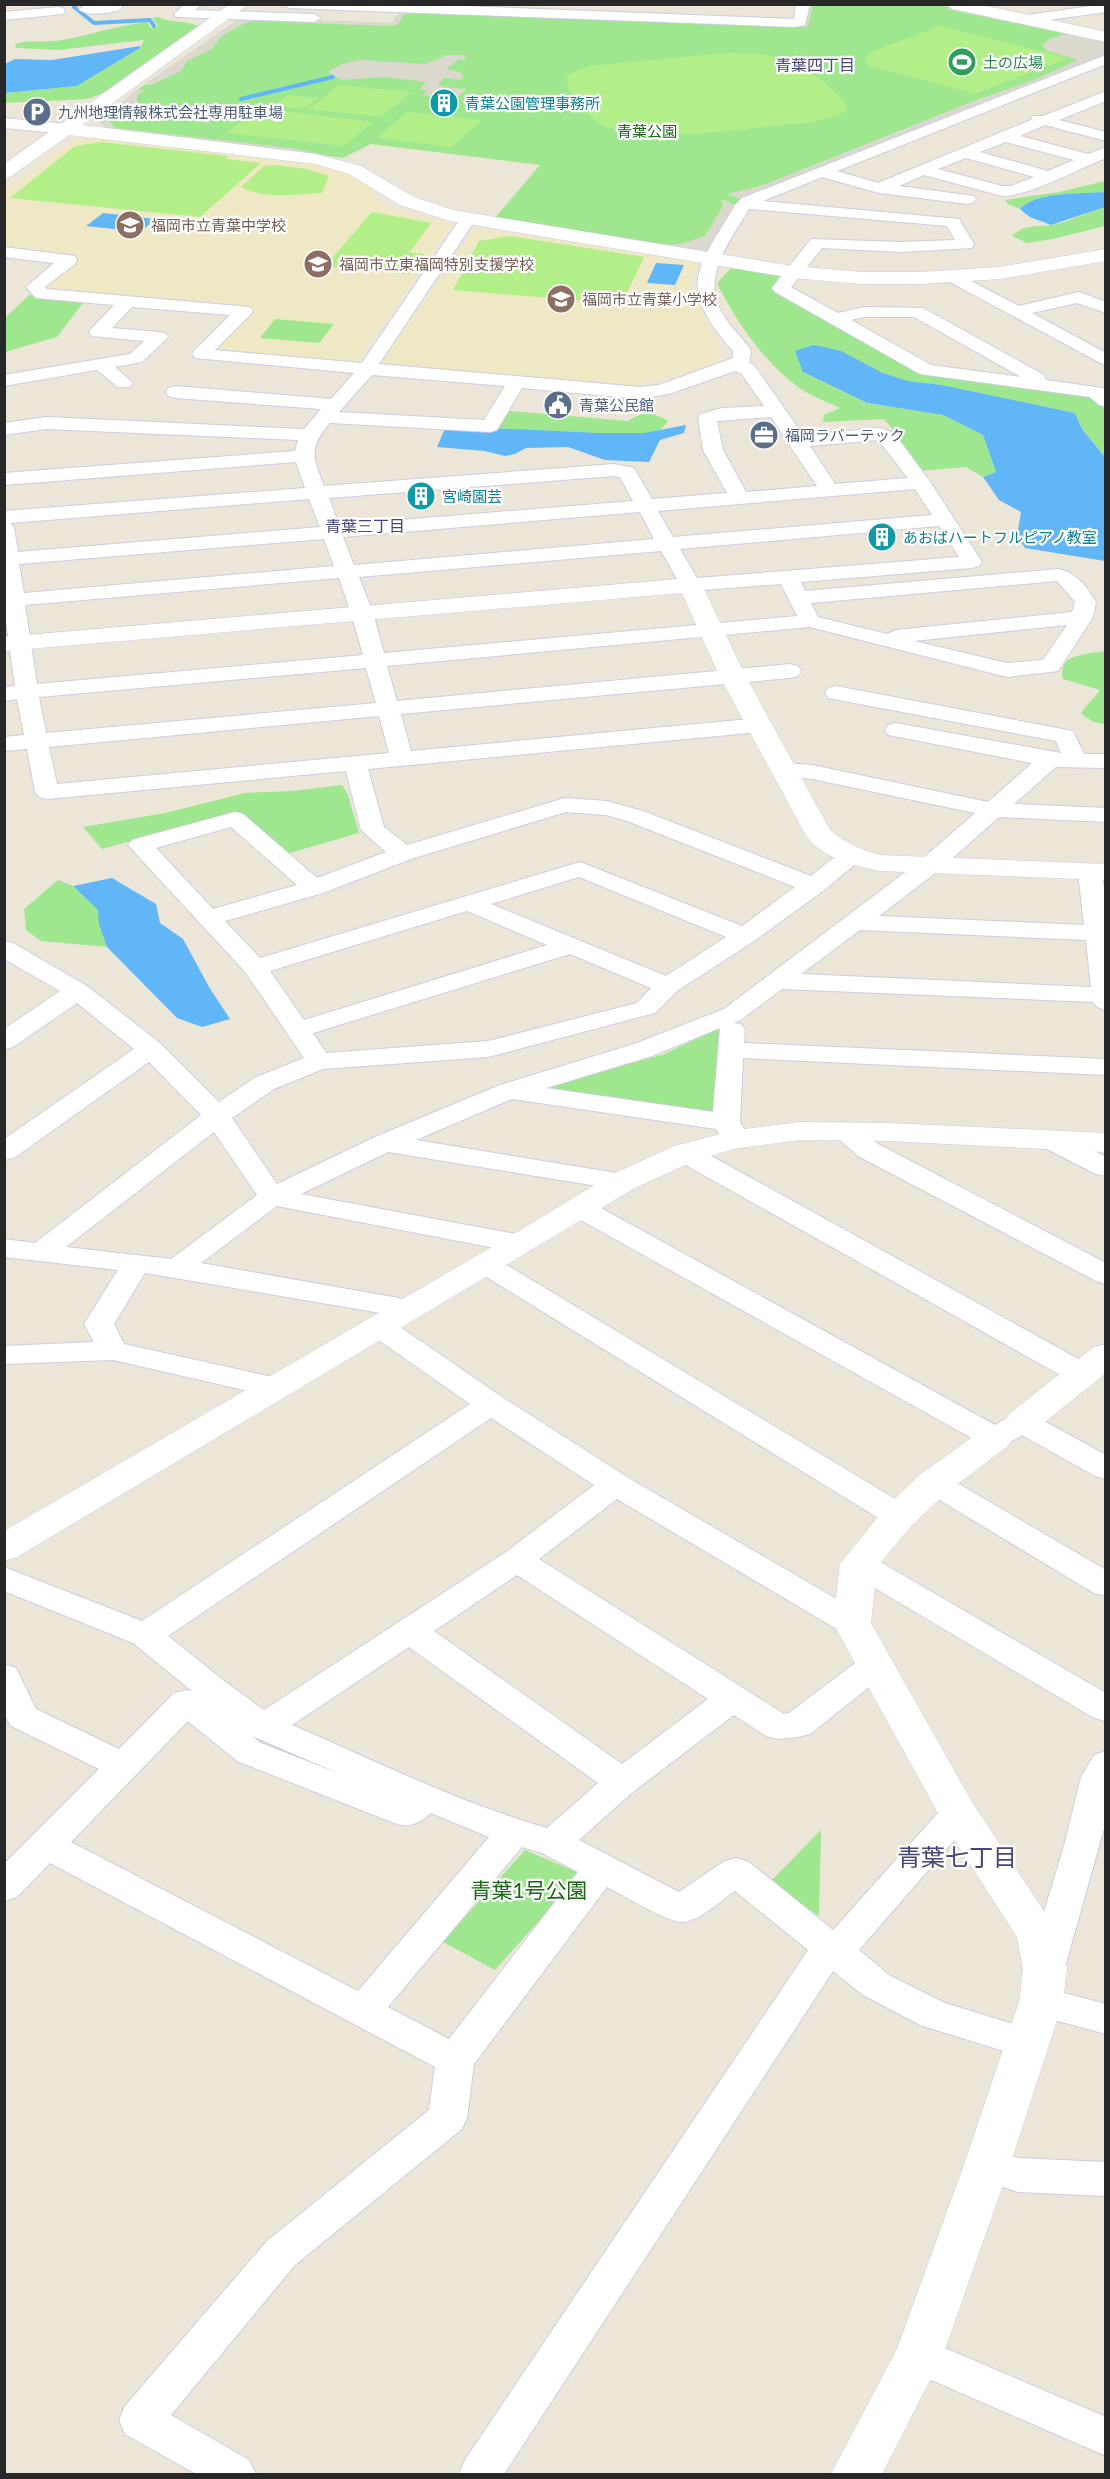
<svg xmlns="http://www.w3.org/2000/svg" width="1110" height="2479" font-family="Lato,'Noto Sans JP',sans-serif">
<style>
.education{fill:#efe8c5}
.green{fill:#9ee78f}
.pitch{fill:#b3ef89}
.plaza{fill:#dbd8ce}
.water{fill:#61b6f7}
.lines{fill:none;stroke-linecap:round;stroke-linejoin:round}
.stream{stroke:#61b6f7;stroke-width:4}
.minor-casing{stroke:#cdcde2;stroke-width:2}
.tertiary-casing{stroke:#cdcde2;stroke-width:1}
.minor{fill:#fff;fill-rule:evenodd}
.tertiary{fill:#fff;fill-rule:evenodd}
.labels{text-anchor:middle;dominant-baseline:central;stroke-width:4.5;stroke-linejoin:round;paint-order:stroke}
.far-leisure-label{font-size:15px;fill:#27864d;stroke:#fff;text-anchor:start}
.far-culture-label{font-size:15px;fill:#0d838f;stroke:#fff;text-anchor:start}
.far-service-label{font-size:15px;fill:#4e5e75;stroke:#fff;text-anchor:start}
.far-park-label{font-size:15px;fill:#176814;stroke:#fff}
.far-education-label{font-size:15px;fill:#785e54;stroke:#fff;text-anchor:start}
.far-neighbourhood-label{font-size:16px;fill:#45467a;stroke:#fff}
.near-park-label{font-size:21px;fill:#176814;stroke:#fff}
.near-neighbourhood-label{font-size:24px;fill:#45467a;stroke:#fff}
</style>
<rect width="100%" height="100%" fill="#ebe6d7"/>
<path class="education" d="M80,136L301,162L331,167L371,185L374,197L385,207L409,215L447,221L451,226L359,358L346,362L216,352L213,350L250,308L45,292L42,288L75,259L5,250L4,191Z
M483,229L693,262L699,265L690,284L722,356L719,363L636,386L391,366L382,362L473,231Z"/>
<path class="green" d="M933,4L1023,21L1105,41V56L744,199L735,205L707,253L494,219L540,165L371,144L343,158L294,151L108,130L99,121L120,106L140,88L240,18L392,23L399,12L802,25L808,5Z
M158,17C170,23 185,20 198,26L101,94L88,99L5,103V93L77,86L140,48L144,40L58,50L16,48L15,44C31,39 46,43 62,40C91,35 118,25 147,22L151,28L158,26L152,18Z
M1105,181V192C1081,194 1036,191 1020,209L1008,204L1005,200L1059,192Z
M1105,207V226L1053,239L1027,243L1012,236C1023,224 1039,227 1052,225C1064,223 1092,211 1105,207Z
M731,268L780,275L773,287L923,374L1090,396L1105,409V457L1082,429L1075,413L942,385L908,381L883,373L840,351L803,372L866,403L943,415L983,435L996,472L983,477L966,467L920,471L889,434L895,432L884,419L823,422L824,415L840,408C826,401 810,396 798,387C765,363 734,319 717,283Z
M29,295L86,299L57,337L5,352V318Z
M275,319L334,324L319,343L260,338Z
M510,411L628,421C643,411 652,412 668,421L658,433L641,438L497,428Z
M1105,651H1106L1105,724L1094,722L1081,714C1086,704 1094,699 1100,690L1063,679C1057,652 1088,655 1105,651Z
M342,785L348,795L359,833L286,854L236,812L102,849L83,827L165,813L245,793L292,791Z
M58,880L73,886L99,910V925L107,947L41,941L26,930L24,909Z
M724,1026L715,1111L710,1115L535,1087L662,1055Z
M821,1830L819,1916L770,1882Z
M525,1850L581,1874L495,1970L443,1942Z"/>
<path class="pitch" d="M940,26L1068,58L975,94L868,65L865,59L871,52Z
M725,53C771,53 794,55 828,86C835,92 844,99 847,107L843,113L814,122L707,133L651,135L626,133L597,123L568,89L567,75L590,66Z
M339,85L411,92L381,117L309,109Z
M288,95L318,98L303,109L273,106Z
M259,108L373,122L343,146L226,133Z
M407,112L482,120L452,147L377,138Z
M101,142L228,156L226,159L261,163L200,217L10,198L75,146Z
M275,165L306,169L329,176L322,193C297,194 263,200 241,187L264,166Z
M372,212L431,223L410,252L424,254L409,274L325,266Z
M510,236L644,257L622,304L453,290L479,241Z"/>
<path class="plaza" d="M808,5H813L808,26L804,27L409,13L404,15L397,25L387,26L255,21L245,23L222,36L212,49L187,61L181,71L152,85L145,84L240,18L392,23L399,12L406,11L802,25Z
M950,7L1023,21L1105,41V56L742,200L727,194L761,186L974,101L1031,81L1078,60L1046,50L1042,45L1049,39L1066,34L946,9Z
M447,55H466L464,60L459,59L446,69L461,72L463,80L444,78L438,84L444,87L467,89L455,99L422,95L428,91L420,89L426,82L384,77L341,80L328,72L342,64L360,60L425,64Z
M137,90H145L137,95V103L186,108L196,105L214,109L217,113L209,116V119L212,120L208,123L174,117H166L160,121L138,118V113L150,109L130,107L108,120L115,128L291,148L339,158L108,130L99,121Z
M722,199L735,205L707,253L657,245L681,244L705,236L723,206Z"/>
<path class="water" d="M140,46V48L77,86L5,93V64L15,59L52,60Z
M1105,192V207L1051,225L1030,217L1020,209C1036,191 1081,194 1105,192Z
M103,213L155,219L141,232L86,226Z
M656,263L684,265L675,285L647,283Z
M814,345L841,351L883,373L908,381L942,385L1075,413L1082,429L1105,457V561L1025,548L1017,536L1021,512L999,500L983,477L996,472L983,435L943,415L867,403L803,372L795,351Z
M686,425L684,433L660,440L649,462L605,460L568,447L526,448L515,454L505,456L485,451L437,447L446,426L597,433H644Z
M112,878L156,904L160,923L183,939L209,987L230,1019L202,1027L177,1018L107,947L99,925L98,910L73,886Z"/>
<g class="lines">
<path class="stream" d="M74,4V7L94,23L150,20L154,26
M241,99L333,77"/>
<g class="minor-casing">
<path id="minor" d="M120,4L122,7L120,10C109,13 87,17 79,9L86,5Z
M185,4H202L195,10L314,14L321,18L314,22L176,17L174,14Z
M282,4H413L794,19L796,4H810L805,25L795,27L289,8Z
M1106,4V12L1027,23L1020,19L1027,15Z
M58,7L63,8L65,11L63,14L4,20V12Z
M1106,55V64L837,171L878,183L1031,120L1033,116H1043L1106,91V101L1059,120L1106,132V141L1045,125L1020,136L1088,154L1106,147V158C1078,169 1030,196 1002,196L924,175L899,186L974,196L976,199L974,202L968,204L879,193L822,177L763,201L959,219L974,244L972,248L901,252L822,248L791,287L838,313L864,307L923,308L1044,375L1046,380L1103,388L1106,391V406L1099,405L1090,397L920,374L775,292L772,288L811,239L901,242L955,240L947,226L749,209C731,239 700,278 722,313C730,327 742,337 751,350L749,363L754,365L803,435L880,428L894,433L931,483L982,562L979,566L972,568L801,582L805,591L1059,569C1078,574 1086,586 1096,602L1093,617L1058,671L1007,677L810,627L387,666L397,701L790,664L798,666L801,671L798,676L790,678L401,714L411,751L760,718L768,720L771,725L768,730L760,732L368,769L384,827L407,845L565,798L607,801L643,811L811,876C825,865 841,847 860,852L864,857L823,891L754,941L677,991L655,1013L488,1057L323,1069L274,1089L232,1118L277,1184L375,1137L500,1085L634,1044L724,1009L920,861L975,813L812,779L778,775L775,770L778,765L786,763L812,765L988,802L1032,763L888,735L885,730L888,725L896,723L1061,753L1056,741L828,698L825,693L828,688L836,686L1073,731L1084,754H1106V768L1056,767L1014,804L1106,808V822L999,817L938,871L879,916L1084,925L1078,872L1081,867L1090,865L1099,867C1110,886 1106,981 1106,1010L1097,1007L1093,1002L782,989L742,1019L734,1023L741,1024L745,1030L744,1043L1106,1059V1075L743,1058L740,1122L749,1138L745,1144L735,1146L725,1144L716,1129L512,1099L416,1140L622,1174L632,1176L636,1182L632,1188L622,1190L388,1152L301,1194L521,1235L531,1238L535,1244L531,1250L521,1253L277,1206L201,1263L410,1300L420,1303L425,1309L420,1315L410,1318L145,1273L114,1324L124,1344L286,1380L290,1387L286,1394L275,1397L113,1360L4,1364V1346L94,1342L84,1324L118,1270L4,1257V1239L35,1243L201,1115L149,1062L14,1158L4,1160V1139L134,1049L77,1003L13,1047L4,1049V1029L60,991L4,959V941L13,943L87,986L160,1043L219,1102L256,1077L304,1058L246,973L128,845L132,840L235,812L243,814L317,878L386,852L361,830L346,771L47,799L39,797L35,792L27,749L4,751V737L24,735L17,699L4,701V687L15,686L4,607V511L305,488L296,462L4,485V473L295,451L298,440L46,429L4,435V423L46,417L304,429L321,409L175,398L168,396L166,392L168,388L175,386L331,399L354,373L195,358L192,354L195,350L230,315L132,307L112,328L159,332L165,333L168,337L142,362L115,367L133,383L130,387H118L97,370L4,386V375L130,354L144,341L92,336L89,332L92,328L114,305L36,298L26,287L54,263L4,257V247L75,256L77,260L75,264L45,287L47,289L250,307L253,311L250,315L215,350L362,363L462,216L468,214L476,219L379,364L640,387L659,385L733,358V351C676,286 696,270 736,204L742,198ZM1006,142L1074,160L1048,171L980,152ZM966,158L1034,177L1011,186H1002L938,169ZM864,317H914L1021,377L931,365L851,320ZM735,371L741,373L764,406L722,408L700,414L698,418L703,450L727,493L652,499L634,468L614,464L324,486C313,458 308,448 330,423L490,432L497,430L522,388L640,399L669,394ZM372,375L505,386L484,420L339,412ZM771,417L817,486L746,492L723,450L717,421ZM878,440L908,478L835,484L810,446ZM614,476L620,477L633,501L339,525L329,498ZM915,489L932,515L673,537L658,511ZM309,499L320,527L18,552L14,527L10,523ZM640,512L654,539L354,565L343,537ZM939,526L959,557L697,578L680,549ZM324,539L334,566L24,593L19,564ZM661,551L683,589L690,591L781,584L797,616L384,653L373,613L359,577ZM339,578L351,613L363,655L37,684L25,605ZM1057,581L1075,602L1072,612L896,630L887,634L818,617L811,603ZM1067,625L1043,660L1007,663L914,641ZM366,668L376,703L46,733L39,697ZM379,716L389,753L57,784L49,747ZM566,812L606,815L627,821L795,887L742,926L580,862L260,958L225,921L323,893L411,859ZM231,827L297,885L213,909L156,848ZM579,877L726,937L666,976L491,904ZM467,911L547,945L304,1020L270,971ZM860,930L1086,940L1091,987L801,974ZM570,954L651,988L637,1003L488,1041L326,1053L313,1033ZM720,1028L713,1112L546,1088L652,1056ZM214,1132L257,1195L171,1259L66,1247Z
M4,118L67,124L75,129L67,134L4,128Z
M954,272L1019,306L1079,292L1106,302V313L1077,303L1032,313L1106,353V366L948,281L945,277L948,273Z
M843,1122L853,1124L878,1144L1106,1263V1284L1096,1281L858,1156L829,1130L833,1124Z
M1051,1132L1061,1134L1106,1157V1176L1096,1174L1041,1146L1037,1140L1041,1134Z
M685,1145L695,1147L1093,1367L1097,1374L1093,1381L1082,1384L1071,1381L675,1159L671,1153L675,1147Z
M580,1200L590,1202L995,1425C1008,1417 1017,1411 1033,1415L1106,1455V1479L1095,1476L1022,1435C1009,1443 1000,1449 984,1445L570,1214L566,1208L570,1202Z
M485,1255L495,1258L910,1508L915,1516L910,1524L899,1527L888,1524L475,1270L471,1264L475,1258Z
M380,1318L390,1320L502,1397L627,1477L864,1615L869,1623L864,1631L852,1635L840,1631L617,1499L539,1559L784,1714L789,1713L863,1657L875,1653L887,1657L892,1665L887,1673L810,1734L798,1737L778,1739L766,1736L734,1715L634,1791L579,1840L679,1892L723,1862L736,1858L749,1862L833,1930L946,1804L958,1800L970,1804L976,1813L970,1822L859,1950L889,1975L945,2003L1039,2032L1045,2043L1039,2054L1026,2058L920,2025L863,1995L833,1971L504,2474H459L465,2460L808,1950L735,1891C720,1901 701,1920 683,1922C670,1924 621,1894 607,1887L474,2064L467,2118L462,2129L295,2265L171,2415L249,2460L256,2474H196L125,2434L119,2420L125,2406L267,2241L429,2110L435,2067L50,1863L17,1897L4,1901V1864L99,1769L11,1726L4,1714V1664L16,1668L36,1709L119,1749L174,1693L186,1690L192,1691L133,1643L4,1591V1567L142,1621L470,1404L370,1334L365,1327L370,1320ZM491,1418L594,1485L506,1552L264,1710L223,1680L168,1636ZM517,1575L708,1699L622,1764L434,1631ZM409,1647L598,1783L547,1828C461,1804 374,1760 292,1725ZM188,1721L237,1761L394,1823C410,1828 418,1824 431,1813L489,1837L358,1991L71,1842ZM252,1736L340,1774L261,1743ZM522,1847L542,1853L578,1872L449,2039L388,2007Z
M934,1473L945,1476L1106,1570V1596L1094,1593L923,1490L918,1483L923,1476Z
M859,1553L870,1556L1106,1693V1721L1094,1718L848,1572L843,1564L848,1556Z
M1106,1751V1821L1065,1967L1059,1977L1046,1982L1033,1977L1027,1967L1064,1846L1081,1777L1094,1755Z
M1041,1987L1106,2004V2034L1028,2013L1022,2002L1028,1991Z
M987,2149L1018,2158L1106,2162V2196L1018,2192L973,2177L967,2165L973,2153Z
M919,2337L1106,2417V2456L904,2368L898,2355L904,2342Z"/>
</g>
<g class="tertiary-casing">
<path id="tertiary" d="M230,4H249L82,125L316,154L361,166L414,197L453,210L793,266L861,272H921L999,267L1106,249V261L999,279L921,284H861L793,278L450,221L400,205L349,174L315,164L69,135L10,177L4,178V164Z
M945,4H978L1106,32V42L953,9Z
M690,578L698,580L702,585L745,675L830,830C845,843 861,850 880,855L1106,864V880L880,871C853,865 822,859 805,834L719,675L682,593L4,651V637Z
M800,1122L888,1123L1106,1133V1152L888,1141L800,1140L738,1148L696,1160L633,1189L17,1557L4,1561V1531L509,1237L611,1175L674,1146L736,1130Z
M1106,1344V1373L1035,1430L1022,1434L1009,1430L1004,1422L1009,1414L1094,1347Z
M995,1426L1008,1430L1013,1438L1008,1446L947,1492L912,1525L877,1567L871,1623L972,1802L1059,1934L1067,1969L1063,2002L1010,2165L943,2355L882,2474H831L897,2349L964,2165L1019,2002L1023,1969L1017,1937L944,1824L833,1623L840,1564L886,1507L921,1474L982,1430Z"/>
</g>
<use href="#minor" class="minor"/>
<use href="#tertiary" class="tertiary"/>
</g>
<defs>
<g id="stadium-disc" transform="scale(1.5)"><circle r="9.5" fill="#2e9e5b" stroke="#fff"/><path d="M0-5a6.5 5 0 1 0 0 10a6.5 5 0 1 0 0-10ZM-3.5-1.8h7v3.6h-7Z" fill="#fff"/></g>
<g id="building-disc" transform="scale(1.5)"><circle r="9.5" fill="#0f9aa8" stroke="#fff"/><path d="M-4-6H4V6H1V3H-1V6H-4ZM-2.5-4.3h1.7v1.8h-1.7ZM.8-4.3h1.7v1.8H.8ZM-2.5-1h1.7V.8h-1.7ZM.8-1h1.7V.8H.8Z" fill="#fff"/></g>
<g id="parking-disc" transform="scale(1.5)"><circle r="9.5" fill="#5c6f8a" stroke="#fff"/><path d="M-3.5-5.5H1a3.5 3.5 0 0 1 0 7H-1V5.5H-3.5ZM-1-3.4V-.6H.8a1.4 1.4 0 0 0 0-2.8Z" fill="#fff"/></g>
<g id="school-disc" transform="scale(1.5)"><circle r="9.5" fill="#8d6e63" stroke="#fff"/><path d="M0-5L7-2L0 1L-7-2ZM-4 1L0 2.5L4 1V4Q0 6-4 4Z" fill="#fff"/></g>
<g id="civic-disc" transform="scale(1.5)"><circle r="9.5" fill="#5c6f8a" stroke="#fff"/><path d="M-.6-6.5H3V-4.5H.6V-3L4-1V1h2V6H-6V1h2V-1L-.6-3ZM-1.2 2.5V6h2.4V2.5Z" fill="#fff"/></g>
<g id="office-disc" transform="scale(1.5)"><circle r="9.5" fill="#5c6f8a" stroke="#fff"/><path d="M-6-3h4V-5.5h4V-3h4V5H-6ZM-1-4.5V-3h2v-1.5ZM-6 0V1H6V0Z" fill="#fff"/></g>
</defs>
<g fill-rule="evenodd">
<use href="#stadium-disc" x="962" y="62"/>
<use href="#building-disc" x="444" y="103"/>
<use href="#parking-disc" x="37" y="112"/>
<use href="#school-disc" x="130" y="225"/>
<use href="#school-disc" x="318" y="264"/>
<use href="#school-disc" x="561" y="299"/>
<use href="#civic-disc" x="558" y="405"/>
<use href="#office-disc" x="764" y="435"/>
<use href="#building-disc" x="421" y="496"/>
<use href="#building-disc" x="882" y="537"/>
</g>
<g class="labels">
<g class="far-leisure-label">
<text x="983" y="62">土の広場</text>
</g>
<g class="far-culture-label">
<text x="465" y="103">青葉公園管理事務所</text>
<text x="442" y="496">宮崎園芸</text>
<text x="903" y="537">あおばハートフルピアノ教室</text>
</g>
<g class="far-service-label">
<text x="58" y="112">九州地理情報株式会社専用駐車場</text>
<text x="579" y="405">青葉公民館</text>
<text x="785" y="435">福岡ラバーテック</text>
</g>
<g class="far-park-label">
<text x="647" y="131">青葉公園</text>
</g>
<g class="far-education-label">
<text x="151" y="225">福岡市立青葉中学校</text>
<text x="339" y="264">福岡市立東福岡特別支援学校</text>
<text x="582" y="299">福岡市立青葉小学校</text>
</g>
<g class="far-neighbourhood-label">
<text x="815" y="64">青葉四丁目</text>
<text x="365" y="525">青葉三丁目</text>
</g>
<g class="near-park-label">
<text x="529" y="1889">青葉1号公園</text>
</g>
<g class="near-neighbourhood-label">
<text x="957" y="1856">青葉七丁目</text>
</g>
</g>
<rect width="1110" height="2479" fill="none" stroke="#272727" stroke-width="12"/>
</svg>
